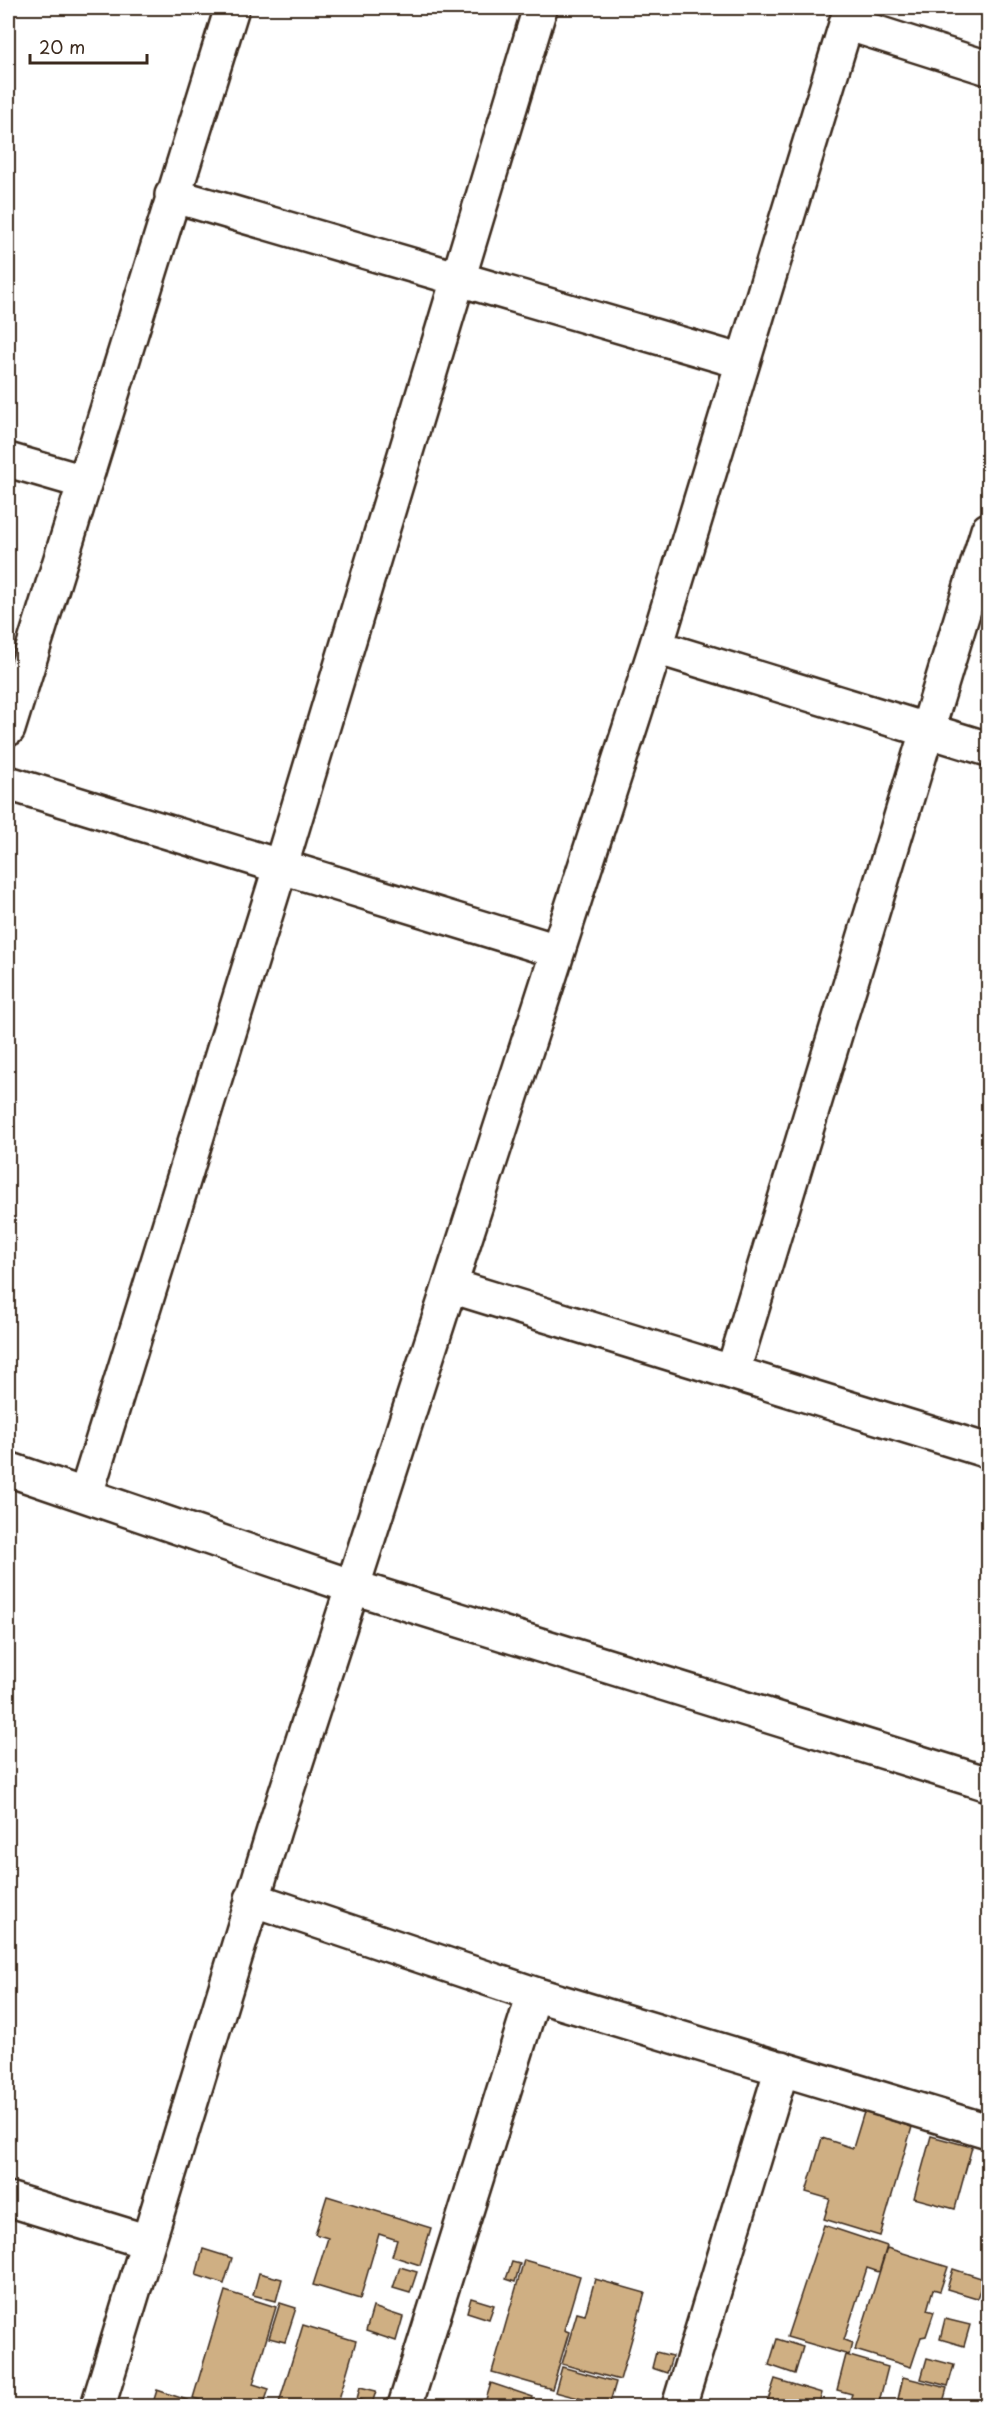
<svg xmlns="http://www.w3.org/2000/svg" width="996" height="2414" font-family="'Playpen Sans',sans-serif">
<style>
.building{fill:#cfaf83;stroke:#3b2a1e;stroke-width:1.5}
.lines{fill:none;stroke-linecap:round;stroke-linejoin:round}
.minor-casing{stroke:#3b2a1e;stroke-width:38}
.tertiary-casing{stroke:#3b2a1e;stroke-width:38}
.minor{stroke:#fff;stroke-width:33}
.tertiary{stroke:#fff;stroke-width:33}
</style>
<rect width="100%" height="100%" fill="#fff"/>
<filter id="ink" filterUnits="userSpaceOnUse"><feTurbulence type="fractalNoise" baseFrequency=".0167" numOctaves="2"/><feDisplacementMap in="SourceGraphic" scale="12" xChannelSelector="R" yChannelSelector="G"/><feConvolveMatrix kernelMatrix="1 2 1 2 8 2 1 2 1" color-interpolation-filters="sRGB"/></filter>
<g filter="url(#ink)">
<path class="building" d="M864,2112L912,2127L880,2236L824,2219L830,2199L806,2192L822,2138L853,2148Z
M931,2136L972,2147L955,2209L914,2198Z
M988,2176V2200L982,2198Z
M327,2196L431,2228L420,2265L392,2256L397,2240L379,2234L360,2299L313,2285L328,2238L315,2234Z
M824,2225L887,2246L879,2272L867,2268L844,2340L852,2343L849,2355L787,2337Z
M887,2248L948,2267L940,2291L933,2289L927,2310L934,2312L926,2336L921,2337L911,2367L855,2350Z
M203,2249L232,2258L224,2284L196,2275Z
M524,2260L580,2276L564,2330L569,2332L552,2389L492,2372Z
M512,2262L520,2264L515,2282L506,2279Z
M400,2267L417,2272L410,2293L393,2288Z
M953,2269L984,2279L977,2298L947,2289Z
M259,2273L282,2279L276,2301L253,2295Z
M595,2279L645,2293L620,2380L562,2364L577,2313L585,2315Z
M225,2291L276,2307L253,2384L269,2389L263,2406H220L193,2398Z
M471,2298L494,2305L489,2319L467,2312Z
M280,2303L296,2308L285,2342L269,2338Z
M373,2307L403,2317L396,2341L366,2331Z
M945,2319L970,2325L964,2346L940,2339Z
M303,2325L356,2341L337,2406H278Z
M777,2339L803,2347L795,2374L769,2365Z
M656,2352L672,2356L667,2373L652,2368Z
M846,2355L888,2367L878,2406H848L852,2394L837,2390Z
M927,2358L954,2365L948,2386L921,2379Z
M562,2367L616,2382L609,2406L555,2392Z
M903,2377L947,2388L942,2406H927L898,2399Z
M775,2379L822,2393L818,2406H766Z
M491,2383L533,2397L530,2406H484Z
M360,2387L376,2391L372,2404L357,2399Z
M157,2390L190,2401L188,2406H152Z"/>
<g class="lines">
<g class="minor-casing">
<path id="minor" d="M846,23L988,68
M172,195L743,362
M8,460L84,482
M656,647L988,749
M8,729L232,8
M8,783L557,951
M451,1286L988,1451
M733,1371L988,530
M86,1494L281,865L540,8
M252,1899L534,1994L988,2131
M8,2199L148,2242
M98,2406L274,1830L656,647L851,8
M405,2406L534,1994
M679,2406L782,2068"/>
</g>
<g class="tertiary-casing">
<path id="tertiary" d="M8,1469L353,1587L988,1784"/>
</g>
<use href="#minor" class="minor"/>
<use href="#tertiary" class="tertiary"/>
</g>
</g>
<rect width="996" height="2414" fill="none" stroke="#fff" stroke-width="30"/>
<rect x="15" y="15" width="966" height="2384" fill="none" stroke="#3b2a1e" stroke-width="2" filter="url(#ink)"/>
<path d="M30 54v9h117v-9" fill="none" stroke="#3b2a1e" stroke-width="3"/>
<text x="39" y="54" font-size="18" fill="#3b2a1e" stroke="#ffffff" stroke-width="4.5" paint-order="stroke">20 m</text>
</svg>
